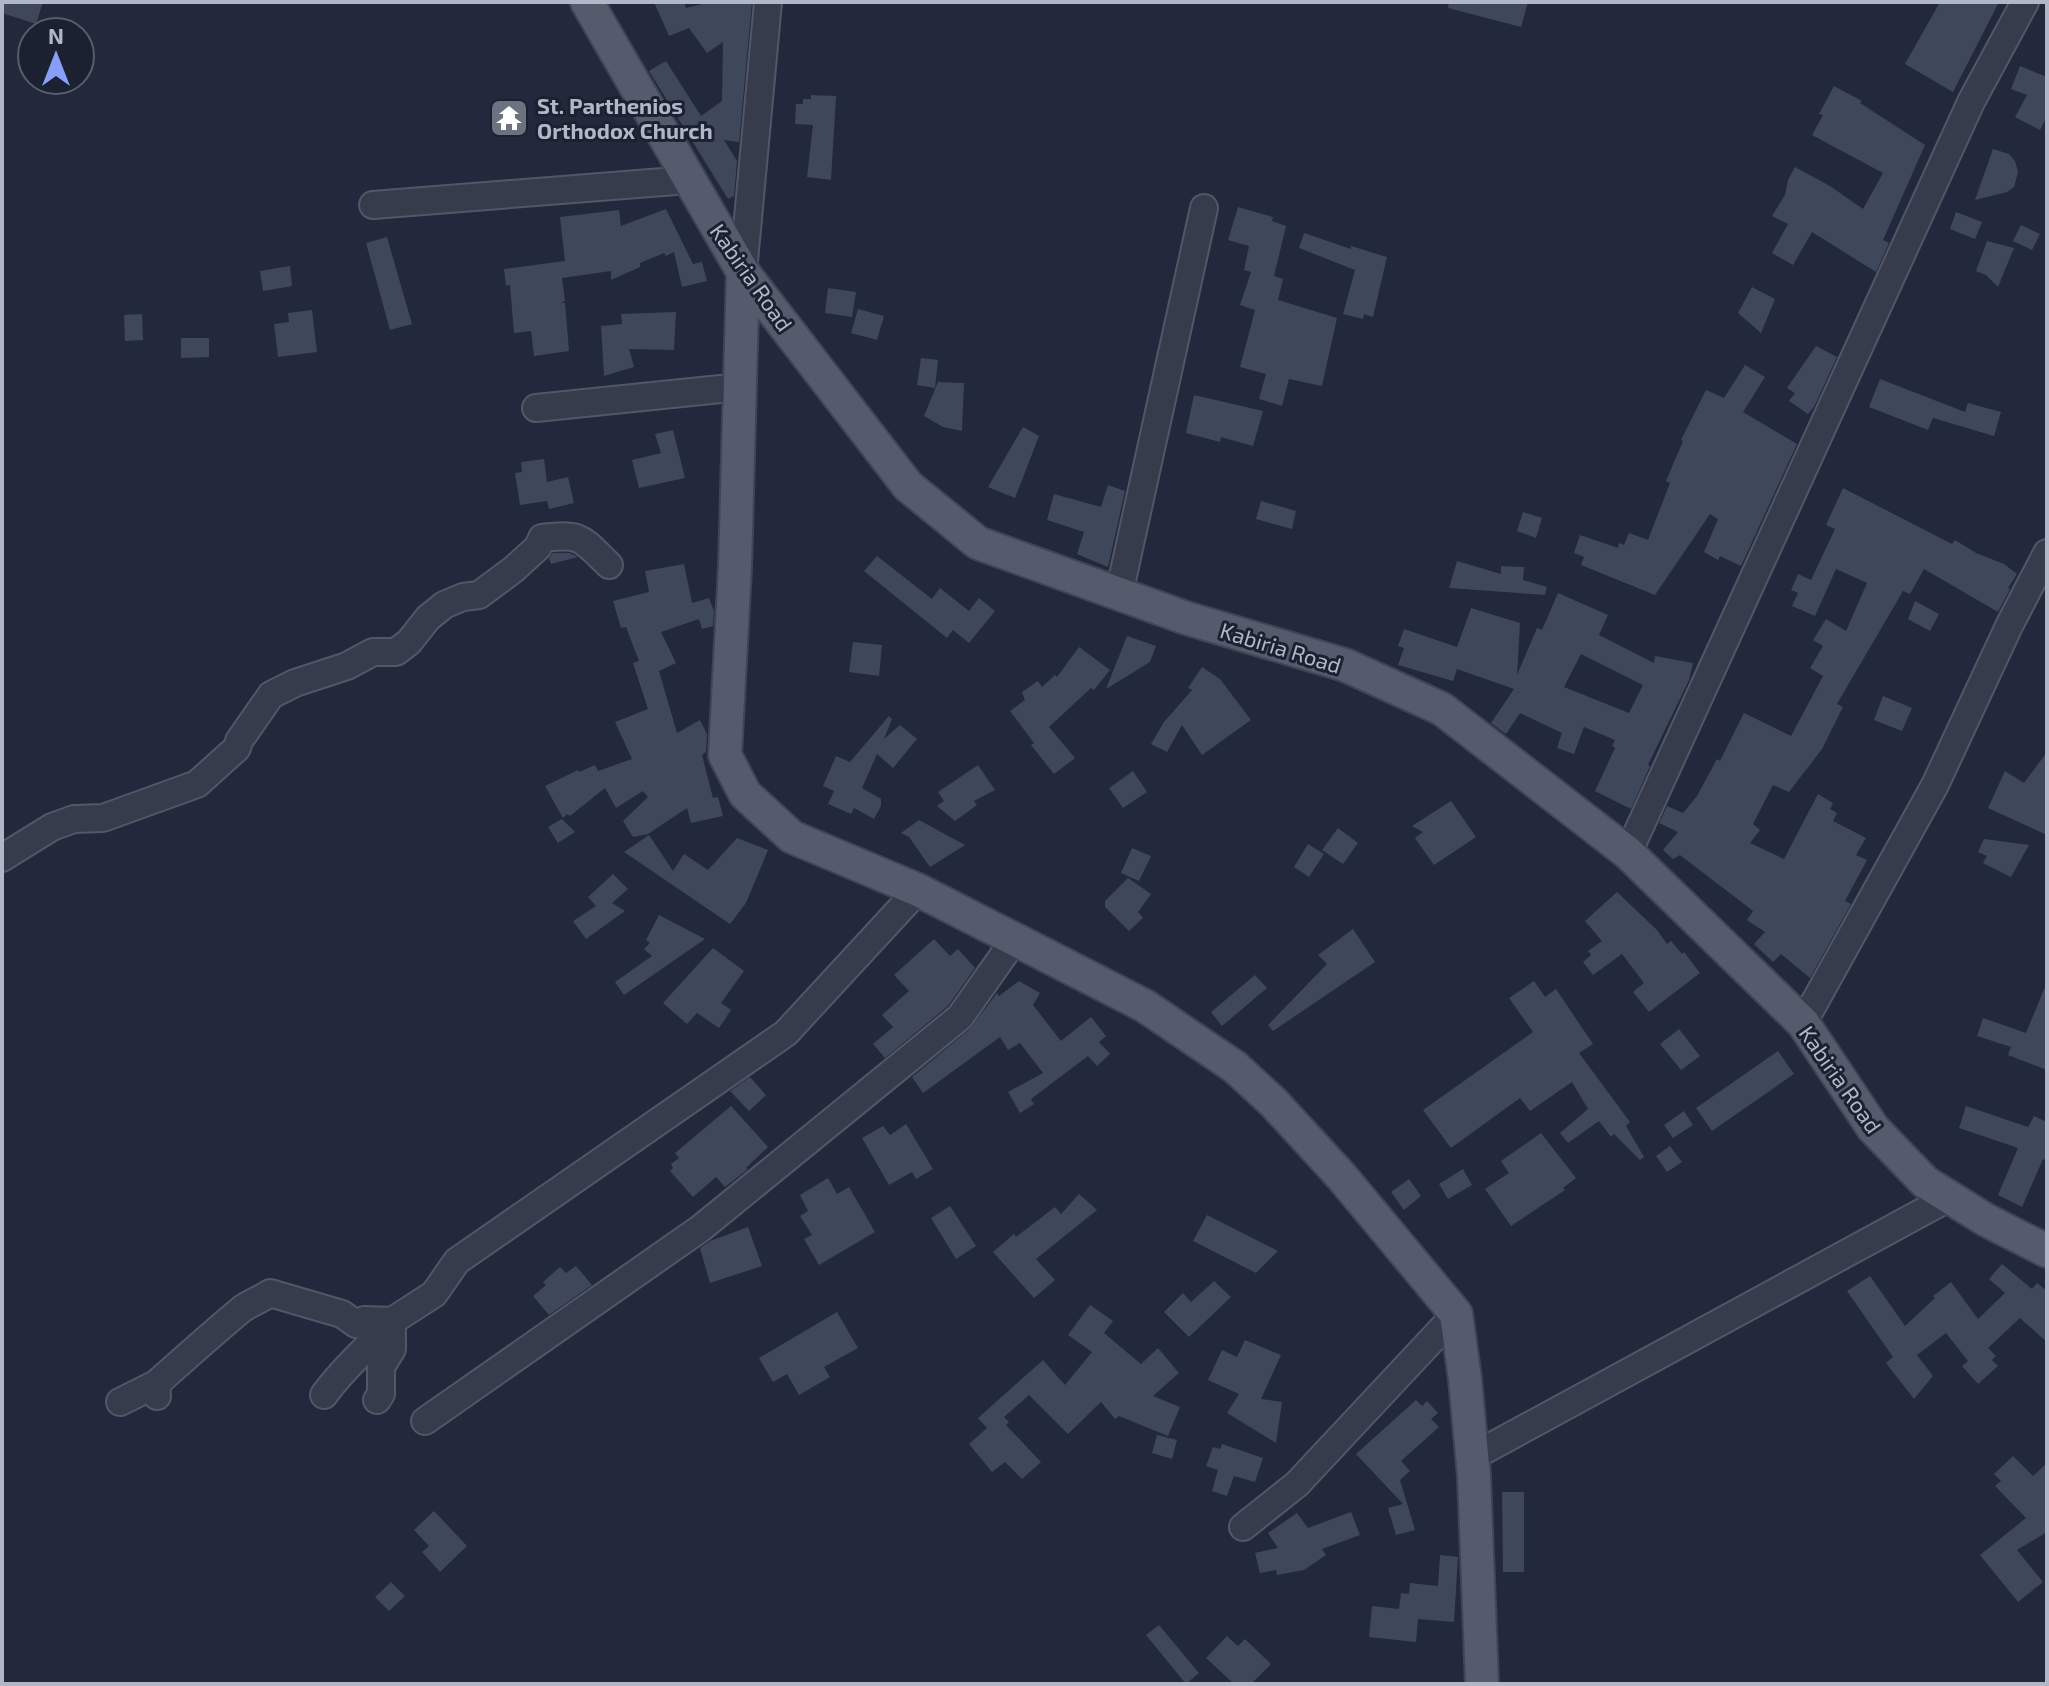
<svg xmlns="http://www.w3.org/2000/svg" width="2049" height="1686" font-family="'Exo 2',sans-serif">
<style>
.building{fill:#3f475b;fill-rule:evenodd}
.lines{fill:none;stroke-linecap:round;stroke-linejoin:round}
.minor-casing{stroke:#525767;stroke-width:30}
.major-casing{stroke:#404555;stroke-width:36}
.minor{stroke:#373c4c;stroke-width:26}
.major{stroke:#555b6c;stroke-width:32}
.labels{text-anchor:middle;dominant-baseline:central;stroke-width:6;stroke-linejoin:round;paint-order:stroke}
.poi-label{font-size:22px;font-weight:bold;fill:#b2b7c8;stroke:#1c2131;text-anchor:start}
.street-label{font-size:22px;fill:#b2b7c8;stroke:#1c2131}
</style>
<rect width="100%" height="100%" fill="#23293c"/>
<path class="building" d="M2,2H43L36,24L2,13Z
M654,2H684L686,8L711,2H752L739,142L724,140L737,161L734,196L728,199L649,71L666,61L701,116L722,101L723,42L707,53L689,28L669,36Z
M1449,2H1528L1521,27L1448,8Z
M1940,2H1999L1953,92L1905,64Z
M2020,66L2047,77V116L2040,130L2015,117L2027,95L2011,89Z
M1834,86L1862,101L1860,103L1925,145L1883,240L1889,243L1876,272L1812,232L1793,265L1772,253L1788,224L1772,216L1785,195L1788,180L1795,167L1830,186L1863,209L1883,173L1812,135L1823,115L1819,114Z
M811,95L836,96L831,180L807,177L813,125L795,124L796,104H803V99H811Z
M1993,149L2009,154L2015,161L2018,172L2014,187L2007,192L1975,200Z
M1238,207L1273,217L1272,221L1286,226L1274,276L1283,279L1278,300L1337,318L1322,386L1289,379L1282,406L1259,399L1266,374L1240,367L1255,310L1240,305L1251,272L1244,270L1249,246L1228,240Z
M666,209L693,264L702,262L707,281L682,287L674,252L666,256L664,253L640,263V267L611,280V271L562,278L565,301L561,303H565L569,351L534,356L531,331L514,333L510,285L506,286L504,269L565,261L560,217L619,210L621,226Z
M1956,212L1982,222L1975,239L1950,229Z
M2021,225L2040,234L2032,250L2013,241Z
M1304,233L1351,249V246L1387,257L1373,317L1364,314L1363,319L1343,314L1355,270L1299,248Z
M387,237L412,324L390,330L366,243Z
M1987,241L2014,248L1998,287L1986,275L1976,271Z
M290,266L292,286L263,291L260,271Z
M1752,287L1775,299L1761,333L1738,313Z
M828,288L856,292L852,317L825,313Z
M858,309L884,316L877,340L851,333Z
M312,310L317,352L278,357L274,324L289,322L288,313Z
M676,312L674,350L629,349L634,367L604,376L601,326L622,324L621,314Z
M142,314L143,340L125,341L124,315Z
M181,338H209V357L181,358Z
M1816,346L1837,357L1814,407L1808,414L1789,401L1795,393L1787,388Z
M921,358L938,360L935,388L917,385Z
M1745,365L1765,377L1743,412L1797,444L1741,566L1720,556L1718,560L1704,552L1718,519L1710,514L1655,595L1581,565L1584,557L1574,553L1580,535L1618,548L1619,543L1624,545L1629,533L1648,540L1670,483L1666,481L1683,441L1681,440L1706,390L1724,398Z
M1880,379L1965,412L1968,403L2001,412L1994,436L1933,418L1928,430L1869,407Z
M938,382L964,383L962,431L943,427L924,416Z
M1194,395L1263,411L1253,446L1221,437L1220,442L1186,433Z
M1023,427L1039,436L1015,498L988,487Z
M673,430L685,478L639,488L632,460L661,453L655,434Z
M544,459L547,482L568,477L574,503L549,509L547,501L520,505L515,473L522,472L521,462Z
M1108,485L1125,491L1108,567L1077,554L1084,532L1047,520L1054,494L1101,507Z
M1843,488L1952,544L1955,540L1976,553L2004,564L2017,574L2008,588L2010,589L1998,612L1924,569L1910,594L1903,591L1837,704L1843,707L1822,749L1789,792L1773,785L1753,824L1760,830L1750,843L1784,859L1818,794L1833,803L1830,809L1837,813L1833,821L1866,838L1856,855L1867,860L1845,901L1851,904L1810,978L1781,954L1773,962L1754,944L1765,932L1747,920L1753,911L1680,855L1673,859L1663,850L1678,832L1659,823L1667,806L1683,813L1697,796L1717,759L1720,761L1744,713L1791,736L1823,676L1810,668L1823,646L1813,640L1826,619L1846,631L1867,583L1836,569L1815,616L1792,606L1798,593L1791,590L1798,574L1811,580L1835,529L1826,525Z
M1261,501L1296,511L1292,529L1256,519Z
M1523,512L1542,518L1536,538L1517,531Z
M553,553H570L578,557L551,564L549,558Z
M877,556L932,599L940,588L969,611L979,598L995,611L969,643L953,630L947,638L864,571Z
M1457,561L1501,574V566L1524,567L1523,580L1547,587L1545,595L1449,588Z
M684,564L692,603L709,598L714,611L713,626L702,629L699,619L661,632L676,663L659,671L677,733L700,720L707,734L706,752L702,755L713,798L718,797L723,816L691,823L687,808L648,834L633,837L623,821L648,797L643,791L616,808L605,788L570,816L567,814L563,818L545,786L578,770L579,772L595,765L598,771L632,759L615,722L648,709L633,663L639,661L626,627L621,628L613,601L649,592L645,571Z
M1558,593L1608,615L1599,635L1654,663L1655,656L1693,663L1689,680L1648,765L1650,766L1631,809L1595,791L1615,748L1612,746L1615,740L1584,727L1574,754L1557,748L1562,733L1520,713L1506,734L1491,723L1514,689L1457,669L1453,681L1398,665L1404,648L1398,646L1404,629L1457,647L1471,608L1520,623L1517,675L1537,628L1542,630ZM1581,654L1643,685L1629,713L1564,687Z
M1915,601L1939,614L1930,631L1908,619Z
M1127,636L1156,646L1150,662L1106,689Z
M853,642L882,645L879,676L849,672Z
M1079,647L1110,670L1094,690L1091,688L1049,727L1075,758L1054,774L1031,745L1034,743L1010,711L1025,700L1022,692L1038,681L1042,687L1055,675L1057,677Z
M1202,667L1220,679L1251,720L1202,755L1182,725L1167,752L1151,744L1164,722L1192,690L1188,688Z
M1883,696L1912,708L1902,731L1874,720Z
M889,716L892,719L884,739L900,725L917,739L893,768L877,754L862,788L881,799V806L874,819L854,808L851,814L828,804L834,791L823,786L836,756L850,762Z
M2047,752V835L1988,808L2005,771L2024,783Z
M978,765L995,790L974,801L977,805L955,821L937,806L944,801L938,792Z
M1133,771L1147,792L1123,808L1109,788Z
M1451,801L1476,837L1434,865L1415,838L1423,832L1412,826Z
M562,819L575,832L558,843L548,827Z
M919,820L965,845L930,867L909,837L901,833Z
M1338,828L1358,843L1343,864L1322,850Z
M649,835L673,871L684,854L708,870L737,838L768,850L746,903L730,924L624,852Z
M1984,839L2029,845L2011,877L1983,863L1987,856L1978,852Z
M1308,844L1324,854L1309,877L1294,867Z
M1132,848L1151,856L1139,881L1121,873Z
M613,874L628,889L612,903L625,911L586,939L573,921L596,906L588,897Z
M1128,878L1151,894L1138,912L1143,918L1129,931L1105,907V901Z
M1617,892L1657,930L1667,944L1671,941L1682,954L1684,952L1700,973L1649,1012L1633,992L1644,983L1622,954L1593,975L1583,962L1591,955L1588,951L1602,941L1585,921Z
M659,915L705,939L624,995L615,982L652,956L644,949L650,943L646,940Z
M1353,929L1375,962L1273,1031L1268,1025L1327,964L1318,955Z
M934,939L950,956L958,949L975,968L948,1006L885,1058L873,1044L893,1027L882,1015L909,991L894,975Z
M713,948L744,971L721,1003L731,1010L719,1028L697,1013L687,1024L663,1003Z
M1255,975L1267,988L1222,1026L1211,1012Z
M1019,981L1040,993L1033,1005L1061,1041L1091,1017L1106,1036L1099,1042L1110,1054L1097,1066L1088,1056L1031,1099L1034,1104L1020,1113L1008,1092L1043,1073L1020,1043L1008,1050L1000,1037L923,1093L912,1077L970,1029L997,993L999,996Z
M1534,981L1545,997L1556,989L1593,1044L1579,1053L1630,1122L1626,1126L1644,1157L1640,1160L1614,1134L1611,1137L1599,1121L1568,1143L1560,1133L1588,1109L1572,1082L1530,1111L1520,1098L1451,1148L1423,1110L1533,1032L1509,998Z
M2047,982V1070L2008,1055L2011,1047L1977,1036L1983,1018L2026,1033Z
M1679,1029L1700,1056L1681,1070L1660,1044Z
M1778,1051L1794,1074L1712,1131L1696,1108Z
M750,1077L766,1095L749,1111L730,1091Z
M731,1106L768,1147L746,1168L748,1169L725,1187L716,1177L693,1197L670,1171L673,1168L671,1164L679,1158L675,1153Z
M1966,1106L2028,1127L2034,1116L2047,1122V1161L2043,1159L2022,1207L1998,1195L2018,1148L1959,1128Z
M1684,1111L1693,1125L1673,1138L1664,1125Z
M906,1124L933,1169L916,1179L912,1172L889,1185L862,1138L883,1126L890,1135Z
M1541,1133L1576,1178L1563,1188L1565,1190L1511,1226L1485,1189L1509,1173L1501,1161Z
M1670,1146L1682,1162L1667,1172L1656,1156Z
M1463,1169L1472,1185L1448,1199L1439,1184Z
M828,1178L837,1194L849,1187L875,1232L819,1265L804,1239L812,1235L800,1216L808,1211L800,1195Z
M1409,1179L1421,1196L1404,1210L1391,1192Z
M1079,1194L1097,1210L1036,1259L1055,1280L1034,1298L993,1252L1014,1234L1016,1237L1055,1207L1061,1214Z
M950,1206L976,1246L956,1259L931,1218Z
M1207,1215L1278,1251L1256,1273L1193,1241Z
M748,1227L762,1266L710,1283L700,1248L710,1241Z
M2002,1264L2032,1289L2037,1283L2047,1291V1342L2020,1318L1988,1348L1996,1356L1992,1360L1998,1366L1978,1384L1962,1366L1968,1361L1946,1333L1917,1355L1933,1376L1914,1399L1886,1363L1893,1357L1847,1291L1870,1276L1905,1326L1935,1298L1933,1296L1951,1282L1978,1319L2005,1293L1989,1279Z
M576,1266L592,1285L549,1315L533,1296L546,1285L543,1282L560,1267L566,1273Z
M1214,1281L1231,1297L1189,1337L1164,1312L1183,1293L1191,1302Z
M1090,1305L1113,1321L1104,1333L1141,1364L1158,1348L1179,1373L1153,1396L1180,1407L1168,1436L1119,1416L1115,1419L1101,1402L1068,1434L1029,1395L1004,1417L1009,1422L1006,1425L1041,1462L1022,1479L1005,1462L992,1472L969,1444L987,1428L978,1418L1043,1360L1065,1385L1092,1352L1068,1335Z
M837,1312L858,1348L824,1367L830,1377L799,1395L787,1374L773,1382L759,1358Z
M1245,1340L1281,1355L1261,1399L1282,1402L1276,1443L1227,1413L1239,1394L1208,1380L1222,1350L1237,1357Z
M1416,1400L1422,1406L1427,1401L1438,1413L1431,1419L1439,1427L1401,1461L1410,1471L1400,1480L1415,1530L1396,1535L1388,1508L1403,1504L1356,1454Z
M1157,1435L1177,1440L1172,1459L1152,1453Z
M1222,1444L1263,1458L1255,1482L1234,1476L1227,1496L1212,1491L1218,1470L1206,1466L1213,1447L1220,1449Z
M2013,1456L2033,1476L2047,1463V1532L2017,1550L2043,1582L2018,1602L1980,1555L2026,1518L1995,1486L2001,1481L1994,1474Z
M1502,1492H1524V1572H1503Z
M434,1511L467,1546L440,1572L422,1552L429,1546L414,1530Z
M1351,1512L1360,1535L1322,1549L1326,1555L1304,1570L1277,1575L1276,1570L1260,1573L1255,1553L1278,1548L1268,1533L1297,1513L1308,1528Z
M1440,1555L1458,1557L1454,1622L1418,1619L1416,1642L1369,1637L1372,1606L1399,1609L1401,1593L1409,1594L1410,1583L1438,1586Z
M391,1582L405,1596L389,1611L375,1597Z
M1159,1625L1199,1673L1186,1684L1146,1635Z
M1227,1636L1238,1646L1245,1639L1271,1664L1251,1684H1234L1206,1658Z"/>
<g class="lines">
<g class="minor-casing">
<path id="minor" d="M373,205L688,180
M743,272L768,2
M536,408L740,387
M1119,594L1204,208
M1628,853L1971,102L2025,2
M2,858L52,827L74,819L103,818L197,784L237,748L239,741L271,695L295,683L347,666L373,652H396L409,642L428,618L444,605L463,597L479,595L514,569L538,547L542,538C582,533 581,538 609,565
M1803,1023L1935,785L2010,624L2047,553
M324,1395C343,1368 369,1347 392,1321
M157,1396L156,1384C184,1359 213,1333 242,1309C250,1303 262,1299 270,1293L342,1314L356,1324L364,1320L392,1321
M377,1400L381,1394V1367L392,1349V1321L434,1294L457,1261L786,1033L918,890
M120,1402L156,1384
M425,1421L701,1228L960,1017L1015,939
M1472,1457L1950,1197
M1243,1527L1297,1484L1456,1314"/>
</g>
<g class="major-casing">
<path id="major" d="M587,2L743,272L908,486L978,543L1186,618L1345,665L1442,709L1628,853L1803,1023L1873,1128L1925,1182L1986,1220L2047,1251
M743,272L735,567L725,755L745,794L792,837L918,890L1145,1006L1235,1067L1274,1103L1342,1177L1456,1314L1465,1379L1474,1476L1482,1684"/>
</g>
<use href="#minor" class="minor"/>
<use href="#major" class="major"/>
</g>
<defs>
<g id="temple-square" transform="scale(2)"><rect x="-9" y="-9" width="18" height="18" rx="4" fill="#6b7280" stroke="#1c2131"/><path d="M0-6L5-2H3V0L6.5 2.5H4V6H1.5V3h-3V6H-4V2.5H-6.5L-3 0V-2H-5Z" fill="#fff"/></g>
</defs>
<g fill-rule="evenodd">
<use href="#temple-square" x="509" y="118"/>
</g>
<g class="labels">
<g class="poi-label">
<text x="537" y="105">St. Parthenios<tspan x="537" dy="25">Orthodox Church</tspan></text>
</g>
<g class="street-label">
<text transform="translate(752 277) rotate(55)">Kabiria Road</text>
<text transform="translate(1281 647) rotate(17)">Kabiria Road</text>
<text transform="translate(1841 1079) rotate(55)">Kabiria Road</text>
</g>
</g>
<rect width="2049" height="1686" fill="none" stroke="#b2b7c8" stroke-width="8"/>
<g transform="translate(56 56)"><circle r="38" fill="#1c2131" stroke="#585d6d" stroke-width="2"/>
<path d="M0-6L14 30L0 20L-14 30Z" fill="#879ff8"/>
<text y="-12" font-size="22" font-weight="bold" text-anchor="middle" fill="#b2b7c8">N</text>
</g>
</svg>
